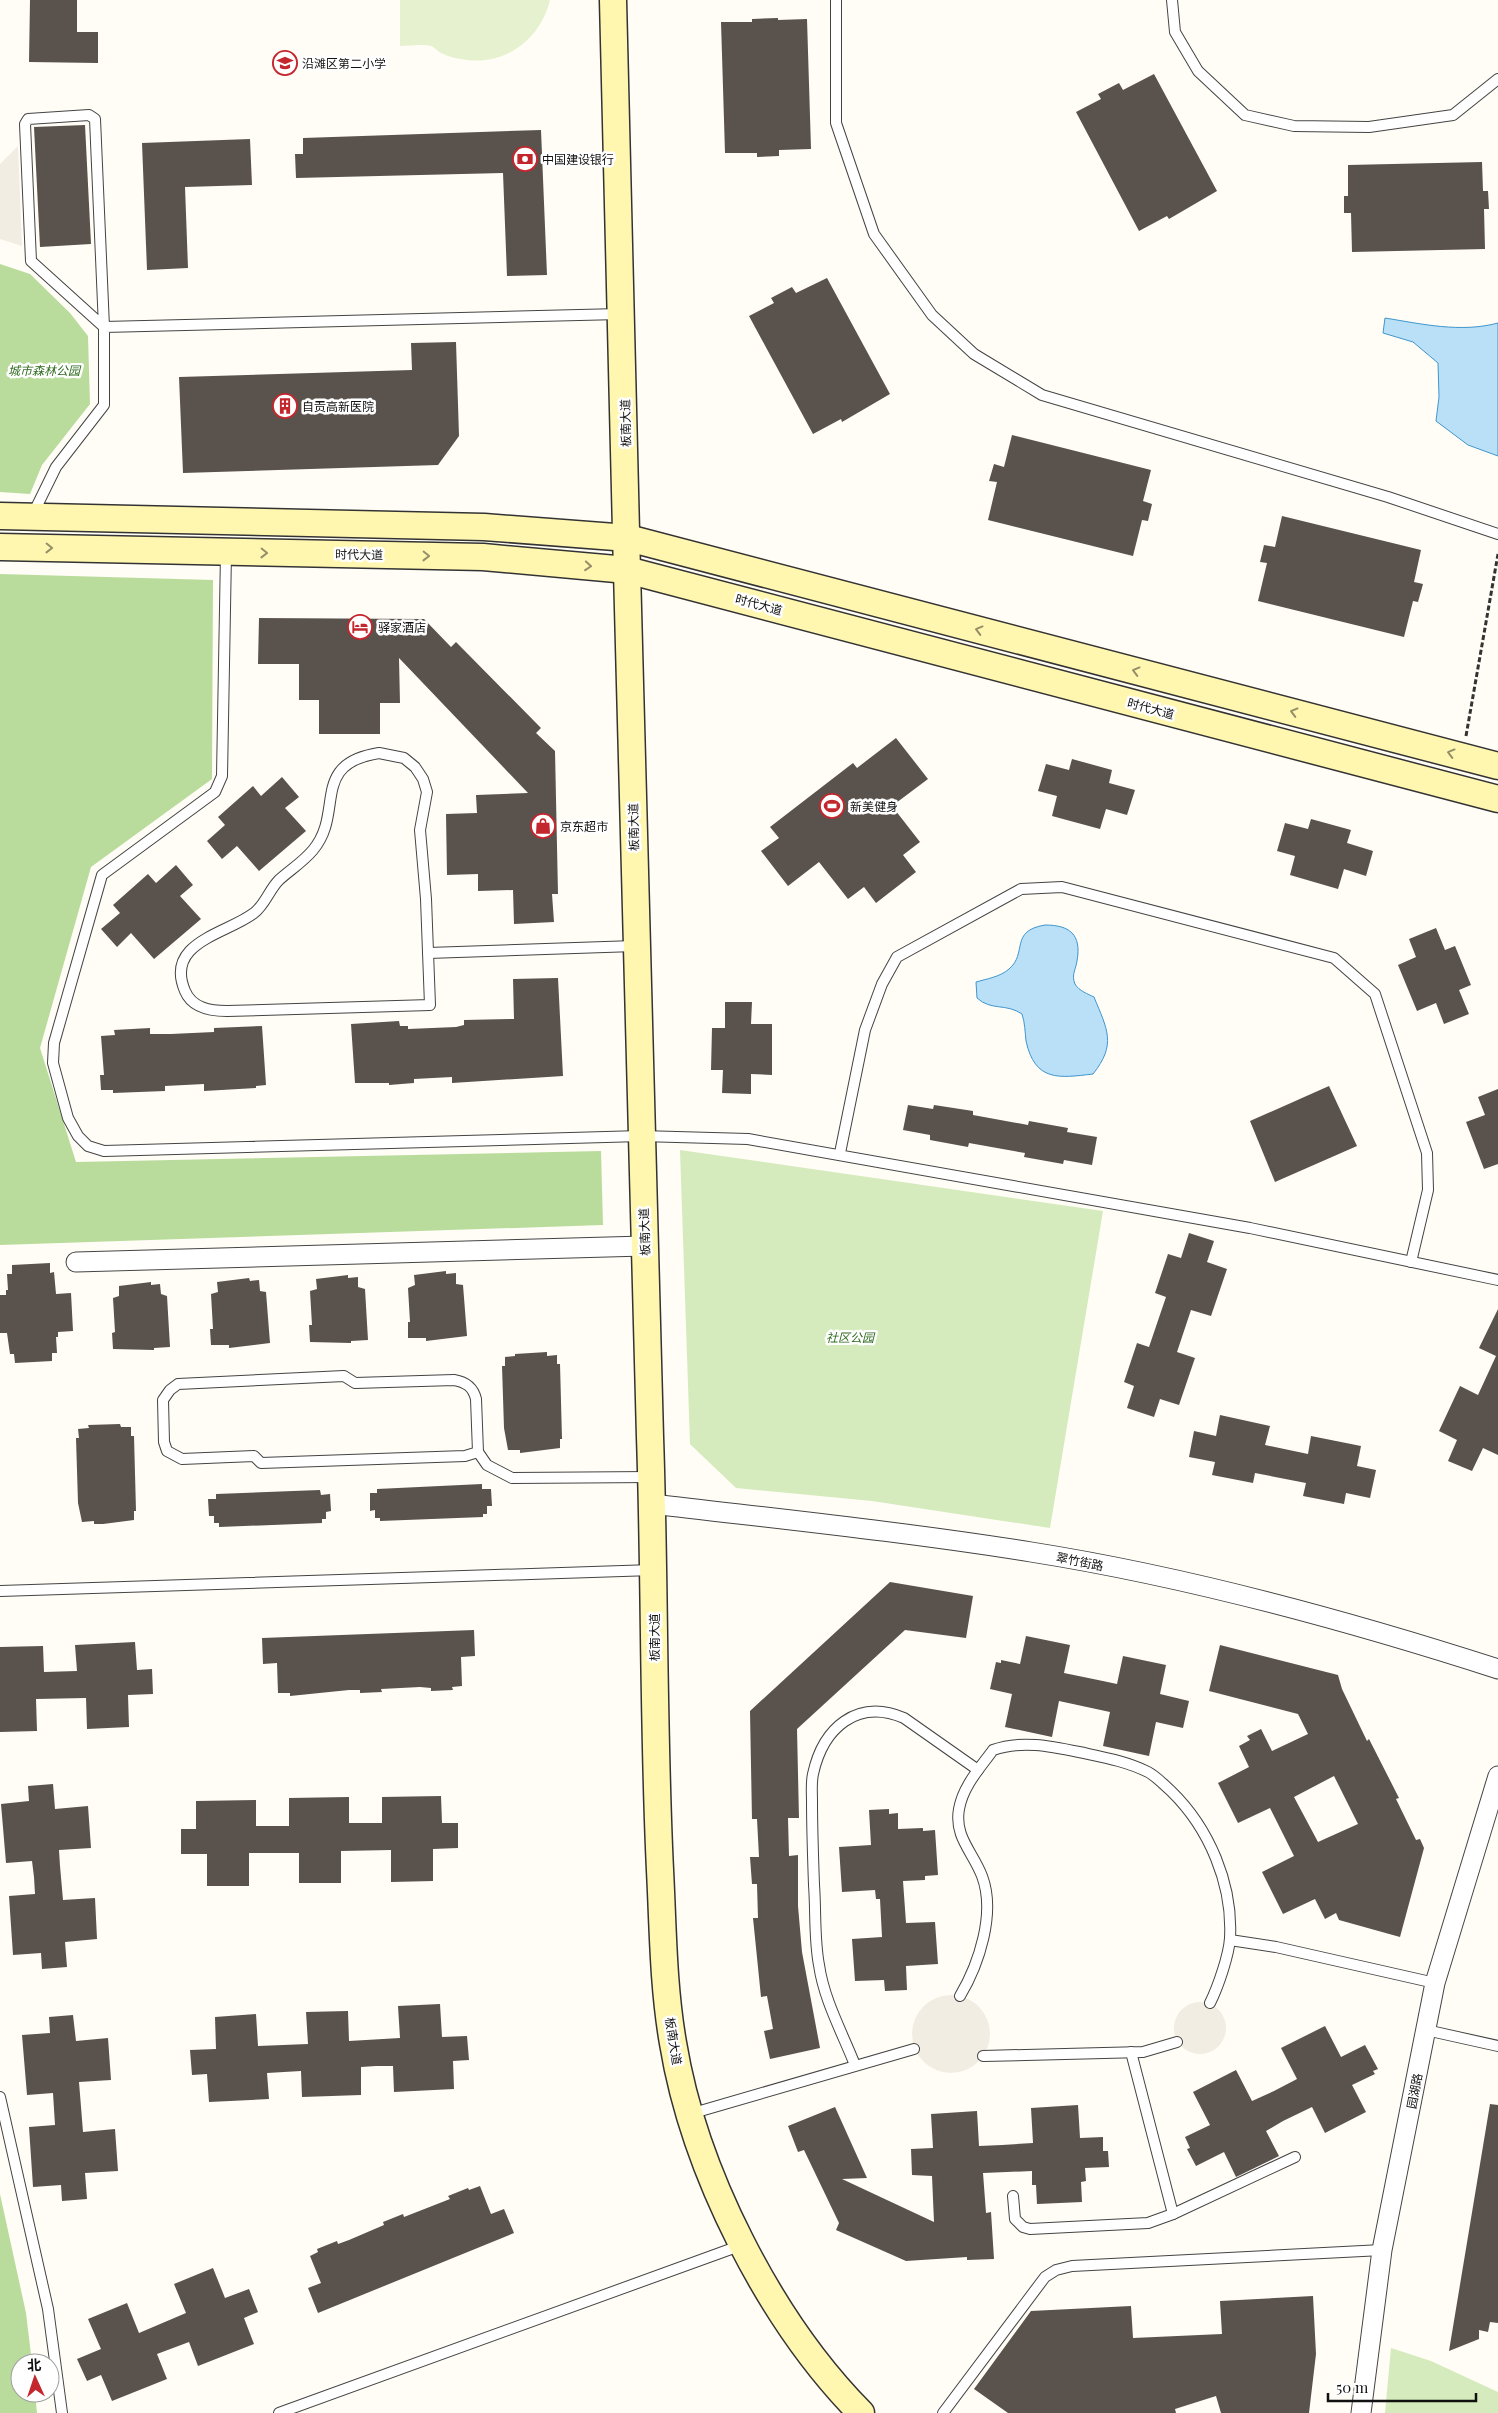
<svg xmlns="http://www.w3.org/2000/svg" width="1498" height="2413" viewBox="0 0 1498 2413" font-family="'Playfair Display','Noto Sans SC',serif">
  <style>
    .green { fill: #d5ebbd }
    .forest { fill: #b9dc9c }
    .pitch { fill: #e6f2cf }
    .plaza { fill: #f1ede2 }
    .water { fill: #b9e0f7; stroke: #3f96cf }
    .building { fill: #5a524d; fill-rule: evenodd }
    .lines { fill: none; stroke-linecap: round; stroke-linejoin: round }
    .service-casing { stroke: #444; stroke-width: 12 }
    .minor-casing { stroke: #444; stroke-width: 21 }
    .secondary-casing { stroke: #333; stroke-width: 29 }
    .path { stroke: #333; stroke-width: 3; stroke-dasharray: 5 2.5; stroke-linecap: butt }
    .service { stroke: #fff; stroke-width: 10 }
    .minor { stroke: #fff; stroke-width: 19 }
    .secondary { stroke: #fff6b0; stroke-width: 26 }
    .oneway { stroke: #948f68 }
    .labels { text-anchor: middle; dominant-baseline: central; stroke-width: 5; stroke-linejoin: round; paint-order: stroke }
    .poi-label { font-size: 12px; fill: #111; stroke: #fff; text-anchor: start }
    .park-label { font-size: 12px; font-style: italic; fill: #2f6b1f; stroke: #fff }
    .street-label { font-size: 12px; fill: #111; stroke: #fff }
  </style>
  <rect width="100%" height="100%" fill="#fffdf5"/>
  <g class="green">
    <polygon points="680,1150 1103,1211 1050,1528 872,1501 736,1488 690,1444"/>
    <polygon points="1391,2348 1431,2361 1498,2392 1498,2413 1385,2413"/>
  </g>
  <g class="forest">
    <polygon points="0,264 30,274 70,313 88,336 90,404 42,465 30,494 0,492"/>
    <polygon points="0,574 213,580 212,779 91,867 40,1048 76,1162 601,1151 603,1225 0,1245"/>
    <polygon points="0,2194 26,2313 32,2363 20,2363 20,2393 35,2393 37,2413 0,2413"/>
  </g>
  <path class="pitch" d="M 400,0 L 550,0 C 541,38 507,65 467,60 C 458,59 449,57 441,53 C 438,51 434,47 431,46 C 422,44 409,46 400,46 Z"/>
  <g class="plaza">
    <polygon points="18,146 22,246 0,239 0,164"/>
    <circle cx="951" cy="2034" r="39"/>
    <circle cx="1200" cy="2028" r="26"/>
  </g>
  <g class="water">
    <path d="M 1385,318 C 1422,324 1461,333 1498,323 L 1498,456 L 1468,445 L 1436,421 L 1439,397 L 1438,363 L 1413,342 L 1383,333 Z"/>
    <path d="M 1045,925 C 1069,925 1082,934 1077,961 C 1076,969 1071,975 1075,984 C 1079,991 1088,994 1094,997 C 1107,1029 1117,1044 1093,1074 C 1059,1078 1035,1082 1026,1041 C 1025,1032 1025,1023 1022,1014 C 1006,1003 991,1011 977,998 L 976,982 C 986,979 1000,977 1009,969 C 1028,953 1009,931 1045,925 Z"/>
  </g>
  <g class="building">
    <polygon points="30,0 77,0 77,32 98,32 98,63 29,62"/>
    <polygon points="778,18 778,20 807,19 811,149 779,150 779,156 757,157 757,153 725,153 721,22 752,22 752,19"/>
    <polygon points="1154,74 1217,191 1169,219 1167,216 1139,231 1076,112 1101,99 1098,94 1119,83 1123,90"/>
    <polygon points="85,125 91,244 40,247 34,127"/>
    <polygon points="541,130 547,275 507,276 503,173 296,178 295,154 303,154 303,138"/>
    <polygon points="250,139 252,185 185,187 188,268 147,270 142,143"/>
    <polygon points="1482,162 1483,191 1488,191 1489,209 1484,209 1485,249 1352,252 1351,213 1344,213 1344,196 1348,196 1348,165"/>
    <polygon points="827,278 890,394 842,422 841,419 813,434 749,316 774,303 771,298 792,287 796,293"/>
    <polygon points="456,342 459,436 438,465 183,473 179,377 412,370 411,343"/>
    <polygon points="1012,435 1151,470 1143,501 1152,504 1148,521 1142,520 1133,556 988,520 997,482 989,481 994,464 1004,467"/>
    <polygon points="1282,516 1421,550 1414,582 1423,584 1418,602 1413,601 1404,637 1258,601 1267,563 1260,562 1264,545 1275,547"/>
    <polygon points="259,618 424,619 451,647 456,642 541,728 536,733 555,751 558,894 552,894 554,922 514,924 513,890 478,891 478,874 447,875 446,814 477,813 476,795 528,793 399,658 400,703 380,703 380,734 319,734 319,700 299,700 299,664 258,664"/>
    <polygon points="896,738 928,779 892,806 920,842 903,855 916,872 876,903 864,887 848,899 819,862 788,886 761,851 779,838 770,827 853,763 857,768"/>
    <polygon points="1072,759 1112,770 1109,783 1135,790 1127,815 1106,809 1100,829 1052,816 1057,796 1038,791 1046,764 1069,770"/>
    <polygon points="282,777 299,797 285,808 306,831 259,871 237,846 222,859 207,841 225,825 218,817 253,786 261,796"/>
    <polygon points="1311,819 1351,830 1347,843 1373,851 1366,876 1344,869 1338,889 1290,875 1295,856 1277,851 1285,823 1308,829"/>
    <polygon points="176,865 193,885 180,896 201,919 154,959 131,933 117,947 101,929 120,913 113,905 148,874 156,883"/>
    <polygon points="1436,928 1445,950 1455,946 1471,985 1459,990 1469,1014 1444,1024 1436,1003 1417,1011 1398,965 1416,957 1409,939"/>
    <polygon points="558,978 563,1076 452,1083 452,1077 414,1079 414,1083 389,1085 389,1083 355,1083 351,1024 399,1021 400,1026 408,1026 408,1029 456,1027 464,1025 464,1020 514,1019 513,979"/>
    <polygon points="725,1002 752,1002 751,1024 772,1024 772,1075 751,1074 751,1094 722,1093 723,1070 711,1070 712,1028 725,1028"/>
    <polygon points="262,1026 266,1085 256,1086 256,1088 204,1091 204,1084 165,1086 165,1091 113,1093 113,1090 101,1090 100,1075 104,1075 101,1036 115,1035 114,1030 150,1028 150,1034 171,1034 214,1032 214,1028"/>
    <polygon points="1329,1086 1357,1146 1275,1182 1250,1121"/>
    <polygon points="1498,1089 1498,1164 1484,1169 1466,1122 1485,1115 1478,1097"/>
    <polygon points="908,1105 933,1109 934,1105 973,1111 973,1115 1028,1125 1029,1121 1068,1128 1067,1132 1097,1137 1092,1165 1064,1160 1063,1164 1024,1157 1025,1153 969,1143 968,1147 930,1140 930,1135 903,1130"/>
    <polygon points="1189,1233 1214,1241 1207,1262 1227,1269 1211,1316 1191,1310 1177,1352 1195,1358 1179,1405 1160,1399 1154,1417 1127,1408 1134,1386 1124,1382 1137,1343 1149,1347 1166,1297 1155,1293 1168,1254 1181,1258"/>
    <polygon points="50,1263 50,1273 54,1272 56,1294 71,1293 73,1331 58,1332 58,1337 56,1337 57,1353 52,1353 52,1361 15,1363 14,1354 10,1354 7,1333 0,1333 0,1295 6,1295 6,1290 8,1290 7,1274 12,1274 12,1265"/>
    <polygon points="446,1271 446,1274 456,1273 456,1284 463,1285 467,1336 426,1341 426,1338 408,1338 408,1322 410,1322 408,1288 415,1285 414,1275"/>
    <polygon points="348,1275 348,1278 358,1277 358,1287 365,1289 368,1340 351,1341 351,1343 310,1342 309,1325 312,1325 310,1291 317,1289 316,1279"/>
    <polygon points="249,1278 250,1281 259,1280 260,1291 266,1292 270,1343 229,1348 229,1345 211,1345 210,1329 213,1329 211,1294 218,1292 217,1282"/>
    <polygon points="151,1282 151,1285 160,1284 161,1294 167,1296 170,1347 154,1348 154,1350 113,1349 112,1333 115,1332 113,1298 119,1296 119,1286"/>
    <polygon points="1498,1309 1498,1455 1483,1448 1472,1471 1448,1461 1457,1440 1439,1431 1460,1386 1478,1395 1496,1356 1479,1348"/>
    <polygon points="547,1352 547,1356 557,1355 557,1364 560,1364 562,1439 560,1439 560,1448 520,1453 520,1450 508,1450 504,1428 502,1366 505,1366 505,1357 515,1356 515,1354"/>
    <polygon points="1220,1415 1270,1426 1265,1445 1308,1454 1311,1436 1361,1446 1357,1466 1376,1470 1370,1498 1346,1493 1344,1504 1303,1496 1306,1483 1255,1473 1253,1483 1212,1475 1215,1462 1189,1457 1194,1431 1216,1436"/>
    <polygon points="120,1424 121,1427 131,1427 131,1436 134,1436 136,1511 134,1511 134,1520 103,1524 94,1524 94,1521 82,1522 78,1503 76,1438 79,1438 78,1429 89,1428 88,1425"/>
    <polygon points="482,1484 482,1489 491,1489 492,1506 487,1506 487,1514 483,1514 483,1517 380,1521 380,1518 375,1518 375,1510 370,1511 370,1493 377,1493 377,1489"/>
    <polygon points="320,1490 321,1495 330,1494 331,1511 326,1512 326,1519 322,1519 322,1523 219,1527 219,1523 214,1523 214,1516 209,1516 208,1499 216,1499 216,1494"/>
    <polygon points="890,1582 973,1596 966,1638 905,1630 797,1729 799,1818 788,1818 789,1856 798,1855 798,1906 802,1952 820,2048 770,2059 764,2031 773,2029 767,1996 761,1997 753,1918 758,1918 757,1884 752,1884 750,1857 759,1857 757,1819 752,1819 750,1711"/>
    <polygon points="474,1630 475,1656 461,1657 462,1686 452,1687 453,1690 431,1691 431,1688 420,1687 381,1689 382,1692 360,1693 360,1690 349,1690 290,1696 290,1693 278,1693 277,1663 263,1664 262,1638"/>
    <polygon points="1026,1636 1070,1645 1064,1673 1098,1680 1117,1684 1123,1656 1166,1665 1160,1694 1189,1701 1183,1728 1156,1722 1149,1756 1103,1746 1110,1712 1059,1701 1052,1737 1005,1727 1012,1694 990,1689 996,1662 1001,1663 1001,1660 1020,1664"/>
    <polygon points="135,1642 137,1670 152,1669 153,1694 128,1695 129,1727 87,1729 86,1698 36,1699 37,1731 0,1732 0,1647 43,1646 44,1672 77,1671 75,1645"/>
    <path d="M 1220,1645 L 1338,1675 L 1342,1689 L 1367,1741 L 1369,1739 L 1399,1798 L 1396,1799 L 1416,1840 L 1420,1839 L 1424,1848 L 1400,1937 L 1339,1920 L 1336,1913 L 1325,1919 L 1315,1899 L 1283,1914 L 1262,1872 L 1294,1856 L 1270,1808 L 1238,1823 L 1218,1783 L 1249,1767 L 1239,1746 L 1250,1740 L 1247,1736 L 1261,1729 L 1272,1751 L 1308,1734 L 1298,1714 L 1209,1691 ZM 1334,1776 L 1358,1824 L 1318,1842 L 1294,1797 Z"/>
    <polygon points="53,1784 55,1809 88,1806 91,1848 59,1850 60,1866 63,1900 95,1898 97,1939 65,1942 67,1967 42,1969 41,1953 13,1955 9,1896 35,1894 34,1877 32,1861 6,1863 1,1804 29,1801 28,1786"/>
    <polygon points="441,1796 442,1823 458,1823 458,1848 433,1849 433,1881 391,1882 391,1850 341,1851 341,1883 299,1883 299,1853 249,1853 249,1886 207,1886 207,1854 181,1854 181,1829 196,1829 196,1801 256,1800 256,1826 289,1826 289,1798 349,1797 349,1823 382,1823 382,1797"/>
    <polygon points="889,1809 889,1814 898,1813 898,1829 923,1828 923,1831 935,1830 938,1875 925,1876 925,1880 903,1881 906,1923 935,1922 938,1964 906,1966 907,1990 885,1991 884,1980 855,1981 852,1939 882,1937 880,1899 876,1899 875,1890 842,1892 839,1847 871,1845 869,1810"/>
    <polygon points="440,2004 442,2037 467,2036 469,2060 453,2061 454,2089 394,2092 393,2066 376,2066 361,2067 361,2095 302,2097 301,2071 267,2073 269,2099 209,2102 207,2074 192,2075 190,2050 216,2049 215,2017 256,2014 258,2046 308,2044 306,2012 348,2011 349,2041 400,2038 398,2006"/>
    <polygon points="73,2015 76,2041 108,2038 111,2080 79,2082 83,2132 115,2129 118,2171 85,2173 87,2199 62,2201 61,2185 33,2187 29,2127 55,2125 53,2093 27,2095 22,2035 50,2033 49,2017"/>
    <polygon points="1325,2026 1341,2057 1365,2045 1378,2069 1373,2071 1375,2074 1352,2085 1366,2112 1325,2133 1312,2107 1283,2121 1266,2131 1279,2156 1236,2177 1224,2152 1196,2166 1187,2149 1190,2148 1185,2137 1210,2125 1193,2092 1236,2070 1252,2101 1274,2091 1297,2079 1281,2048"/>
    <polygon points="1490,2104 1498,2105 1498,2323 1490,2322 1488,2332 1479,2330 1479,2339 1449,2351"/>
    <polygon points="1078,2105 1080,2138 1103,2137 1103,2151 1108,2151 1109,2167 1085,2168 1086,2181 1081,2182 1082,2202 1037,2204 1036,2185 1032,2185 1032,2171 983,2173 986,2213 991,2212 994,2259 967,2260 967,2257 906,2261 836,2230 839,2223 804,2150 798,2152 788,2126 835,2107 867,2178 842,2179 934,2222 932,2176 912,2175 911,2149 933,2148 931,2114 977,2111 979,2146 1002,2145 1033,2143 1031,2108"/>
    <polygon points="480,2186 491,2214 504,2209 514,2233 318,2313 308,2288 321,2283 310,2256 318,2252 317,2249 337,2241 338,2244 349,2240 384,2225 383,2222 403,2214 404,2217 450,2199 448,2196 468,2188 469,2190"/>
    <polygon points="213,2268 225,2298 249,2289 258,2312 244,2318 254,2344 198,2366 189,2342 157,2354 167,2379 112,2401 101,2375 87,2381 77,2359 101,2349 88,2319 127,2303 139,2333 186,2313 174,2284"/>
    <polygon points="1313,2296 1316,2354 1309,2413 1221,2413 1216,2396 1175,2409 1176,2413 1008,2413 974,2389 1031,2311 1131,2306 1133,2338 1222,2334 1220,2301"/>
  </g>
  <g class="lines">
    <defs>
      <g id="service">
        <polyline points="836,0 836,123 874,234 932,315 974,354 1042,395 1388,497 1498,534"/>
        <polyline points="1172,0 1175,32 1198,71 1245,115 1294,126 1369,127 1453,115 1498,79"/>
        <polyline points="32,516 56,467 104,405 104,327 31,261 25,124 28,119 89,115 95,119 104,327 620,314"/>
        <polyline points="226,553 222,776 215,792 102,875 54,1043 53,1063 68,1118 78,1136 88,1146 104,1151 641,1136 748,1139 1250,1228 1498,1280"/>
        <path d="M 379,753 L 404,758 L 415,767 L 423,779 L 427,792 L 420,830 L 426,899 L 430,1005 L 227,1011 C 210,1011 192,1008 185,991 C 164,942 227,934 254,913 C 265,905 269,890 279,880 C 290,870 303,862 313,850 C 345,812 309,764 379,753 Z"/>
        <polyline points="428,953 635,946"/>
        <polyline points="840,1153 865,1030 882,984 897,957 1021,889 1062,887 1334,958 1375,994 1427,1153 1428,1190 1411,1262"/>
        <path d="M 344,1376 L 355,1383 L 454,1380 C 466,1382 473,1387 476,1399 L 478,1452 L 465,1456 L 261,1463 L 254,1456 L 182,1459 L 167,1451 L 164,1442 L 163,1400 L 170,1390 L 178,1384 Z"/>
        <polyline points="478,1452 487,1465 512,1478 651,1477"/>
        <polyline points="0,1591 653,1570"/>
        <polyline points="1230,1940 1276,1947 1435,1983"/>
        <path d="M 960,1996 C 979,1964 996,1913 982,1876 C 973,1852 954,1837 959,1809 C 963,1786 980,1768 993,1750 C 1021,1740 1050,1746 1079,1752 C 1102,1757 1126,1761 1148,1772 C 1156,1776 1164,1785 1171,1791 C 1209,1828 1233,1884 1230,1938 C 1229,1955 1218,1987 1210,2003"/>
        <polyline points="1426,2030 1498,2046"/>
        <polyline points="1131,2052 1173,2214 1295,2157"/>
        <polyline points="983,2056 1143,2052 1177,2042"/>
        <path d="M 855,2065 C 842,2032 824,2000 819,1965 C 814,1939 816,1911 814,1885 C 813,1857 812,1829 812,1801 C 812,1792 811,1783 813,1774 C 823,1728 857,1698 904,1718 L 978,1770"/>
        <polyline points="0,2097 48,2309 62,2413"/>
        <polyline points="690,2114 914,2049"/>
        <polyline points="1013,2196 1015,2219 1023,2227 1030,2229 1148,2223 1173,2214"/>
        <polyline points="279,2413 742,2245"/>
        <polyline points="943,2413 1045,2277 1056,2270 1072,2266 1382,2250"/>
      </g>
      <g id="minor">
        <polyline points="76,1262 644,1246"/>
        <path d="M 653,1504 C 779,1519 906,1532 1031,1552 C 1189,1577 1346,1620 1498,1669"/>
        <polyline points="1361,2413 1382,2250 1435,1983 1498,1776"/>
      </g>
      <g id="secondary">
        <path d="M 613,0 C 626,479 634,958 650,1437 C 655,1581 653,1726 660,1870 C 663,1928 663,1986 673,2043 C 694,2171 770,2321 861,2413"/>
        <polyline points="0,516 484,527 628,538 1498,766"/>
        <polyline points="0,547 483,557 627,570 1498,799"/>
      </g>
    </defs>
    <use href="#service" class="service-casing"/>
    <use href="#minor" class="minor-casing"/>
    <use href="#secondary" class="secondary-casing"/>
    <polyline class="path" points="1466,736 1498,554"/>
    <use href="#service" class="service"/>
    <use href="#minor" class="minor"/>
    <use href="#secondary" class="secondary"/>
  </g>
  <defs><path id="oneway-chevron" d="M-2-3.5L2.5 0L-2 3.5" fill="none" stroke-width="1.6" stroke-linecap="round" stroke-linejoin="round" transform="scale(1.25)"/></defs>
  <g class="oneway">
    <use href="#oneway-chevron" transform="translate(49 548) rotate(1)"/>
    <use href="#oneway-chevron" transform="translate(264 553) rotate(1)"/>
    <use href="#oneway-chevron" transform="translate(426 556) rotate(1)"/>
    <use href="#oneway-chevron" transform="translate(588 566) rotate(5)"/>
    <use href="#oneway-chevron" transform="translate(979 630) rotate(-165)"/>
    <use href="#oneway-chevron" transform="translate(1136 671) rotate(-165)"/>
    <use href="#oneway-chevron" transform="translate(1294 712) rotate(-165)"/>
    <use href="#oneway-chevron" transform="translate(1451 753) rotate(-165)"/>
  </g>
  <defs>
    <symbol id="school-ring" viewBox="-11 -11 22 22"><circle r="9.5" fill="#fff" stroke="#c4262e" stroke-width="1.5"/><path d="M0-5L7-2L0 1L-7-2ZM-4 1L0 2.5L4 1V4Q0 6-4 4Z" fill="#c4262e"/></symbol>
    <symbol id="bank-ring" viewBox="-11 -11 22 22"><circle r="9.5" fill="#fff" stroke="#c4262e" stroke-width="1.5"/><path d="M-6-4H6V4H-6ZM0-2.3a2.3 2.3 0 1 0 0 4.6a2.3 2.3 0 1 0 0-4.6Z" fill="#c4262e"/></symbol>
    <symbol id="building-ring" viewBox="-11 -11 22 22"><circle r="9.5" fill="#fff" stroke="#c4262e" stroke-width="1.5"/><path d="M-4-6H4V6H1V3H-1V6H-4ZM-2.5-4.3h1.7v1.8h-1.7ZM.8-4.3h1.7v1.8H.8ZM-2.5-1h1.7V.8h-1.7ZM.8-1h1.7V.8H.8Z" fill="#c4262e"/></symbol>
    <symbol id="hotel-ring" viewBox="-11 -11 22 22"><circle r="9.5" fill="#fff" stroke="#c4262e" stroke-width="1.5"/><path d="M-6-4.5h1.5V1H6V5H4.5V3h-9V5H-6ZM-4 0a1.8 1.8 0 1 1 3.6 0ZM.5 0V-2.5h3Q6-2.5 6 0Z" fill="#c4262e"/></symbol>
    <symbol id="stadium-ring" viewBox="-11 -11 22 22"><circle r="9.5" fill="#fff" stroke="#c4262e" stroke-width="1.5"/><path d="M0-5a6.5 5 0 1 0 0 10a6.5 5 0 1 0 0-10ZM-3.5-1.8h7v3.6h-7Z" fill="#c4262e"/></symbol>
    <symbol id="shop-ring" viewBox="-11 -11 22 22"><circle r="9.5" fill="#fff" stroke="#c4262e" stroke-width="1.5"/><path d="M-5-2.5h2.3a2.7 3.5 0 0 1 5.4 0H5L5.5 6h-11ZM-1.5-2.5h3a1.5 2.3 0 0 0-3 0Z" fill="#c4262e"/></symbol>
  </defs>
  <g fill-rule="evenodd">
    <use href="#school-ring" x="271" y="49" width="28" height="28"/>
    <use href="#bank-ring" x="511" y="145" width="28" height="28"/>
    <use href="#building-ring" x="271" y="392" width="28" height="28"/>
    <use href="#hotel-ring" x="346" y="613" width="28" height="28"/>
    <use href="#stadium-ring" x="818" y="792" width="28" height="28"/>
    <use href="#shop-ring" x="529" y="812" width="28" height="28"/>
  </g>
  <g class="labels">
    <g class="poi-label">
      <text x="302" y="63">沿滩区第二小学</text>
      <text x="542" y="159">中国建设银行</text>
      <text x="302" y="406">自贡高新医院</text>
      <text x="378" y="627">驿家酒店</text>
      <text x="850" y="806">新美健身</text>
      <text x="560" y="826">京东超市</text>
    </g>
    <g class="park-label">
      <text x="44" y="370">城市森林公园</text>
      <text x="850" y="1337">社区公园</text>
    </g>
    <g class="street-label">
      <text transform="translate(625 423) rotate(-91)">板南大道</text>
      <text transform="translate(359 554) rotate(1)">时代大道</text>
      <text transform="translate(759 604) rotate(15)">时代大道</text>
      <text transform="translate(1151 708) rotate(15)">时代大道</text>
      <text transform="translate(633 827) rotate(-91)">板南大道</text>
      <text transform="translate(644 1232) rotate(-92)">板南大道</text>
      <text transform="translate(1080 1561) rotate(11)">翠竹街路</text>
      <text transform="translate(654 1637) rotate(-90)">板南大道</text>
      <text transform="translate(674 2041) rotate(81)">板南大道</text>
      <text transform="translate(1414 2091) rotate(-79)">园湖路</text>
    </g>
  </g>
  <g transform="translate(35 2378) rotate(357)"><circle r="24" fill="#ffffff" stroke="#a0a0a0"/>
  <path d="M0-4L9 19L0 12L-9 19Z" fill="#c4262e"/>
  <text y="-8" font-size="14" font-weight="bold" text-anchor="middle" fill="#111111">北</text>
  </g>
  <path d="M1328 2393v8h148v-8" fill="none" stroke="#111111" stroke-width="2.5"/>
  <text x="1336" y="2393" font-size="15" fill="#111111" stroke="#ffffff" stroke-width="4" paint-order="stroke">50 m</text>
</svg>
